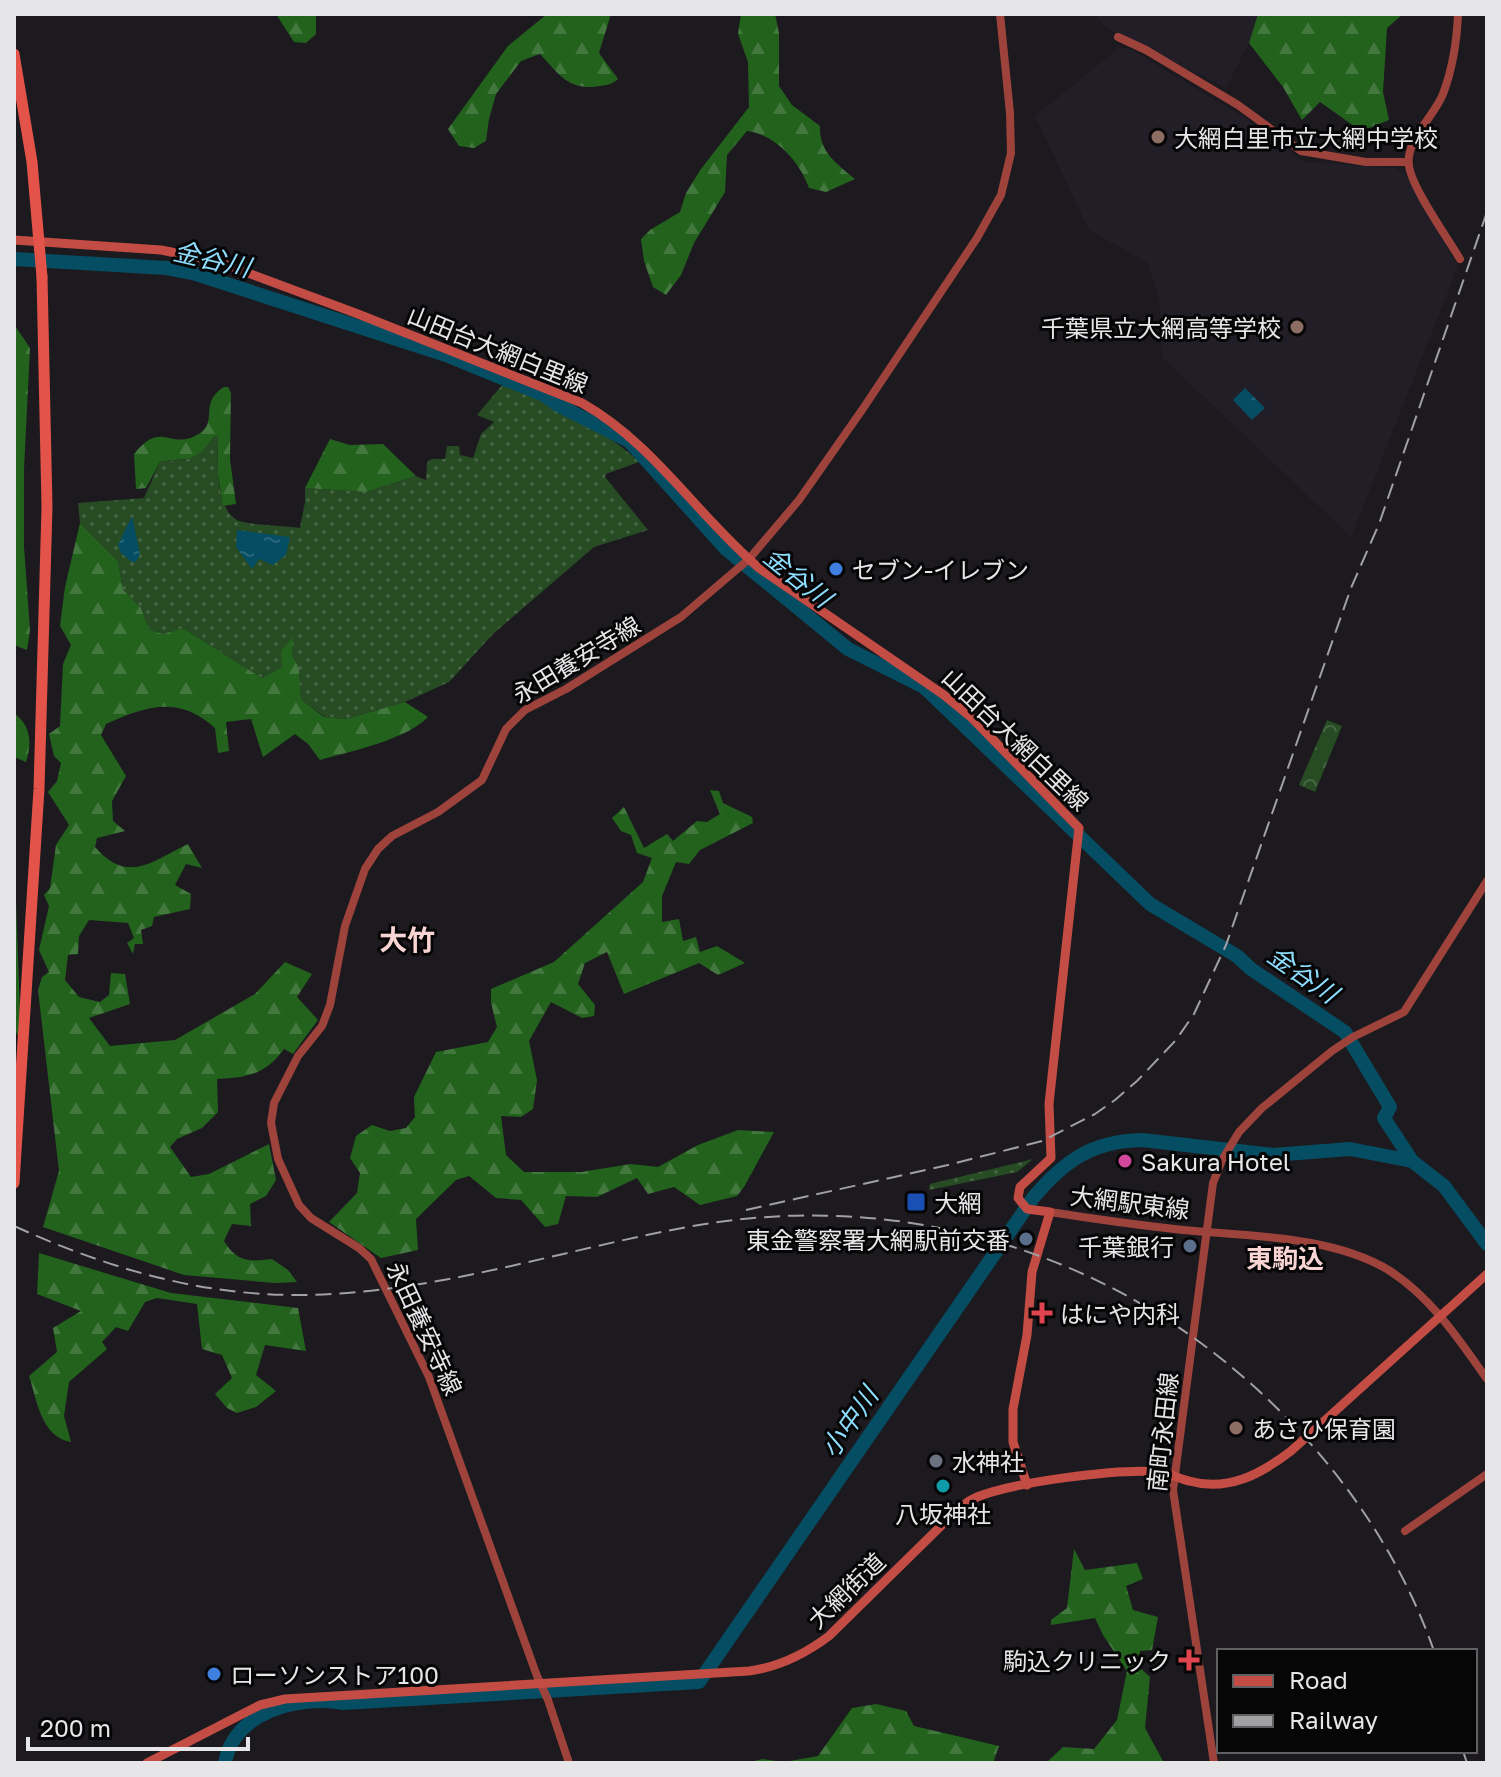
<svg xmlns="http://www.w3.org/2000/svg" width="1501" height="1777" viewBox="0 0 1501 1777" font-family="'Golos Text','Noto Sans JP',sans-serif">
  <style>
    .built { fill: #221e28 }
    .grass { fill: url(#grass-dots) }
    .forest { fill: url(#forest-firs) }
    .park { fill: url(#park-crowns) }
    .water { fill: url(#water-ripples) }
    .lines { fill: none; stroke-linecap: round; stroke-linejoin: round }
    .river { stroke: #054d63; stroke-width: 14 }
    .secondary { stroke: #9e433c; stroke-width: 8 }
    .primary { stroke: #c34c44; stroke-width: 9 }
    .highway { stroke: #e4534a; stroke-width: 11 }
    .rail { stroke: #a1a0a3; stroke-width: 2; stroke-dasharray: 16 8; stroke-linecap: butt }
    .highway-bridge { stroke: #e4534a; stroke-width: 11 }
    .education-dot { fill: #8d6e63; stroke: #060607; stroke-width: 3 }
    .shop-dot { fill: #3f7fe0; stroke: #060607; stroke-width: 3 }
    .hotel-dot { fill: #d1479c; stroke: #060607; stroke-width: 3 }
    .transit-dot { fill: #1a4fb4; stroke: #060607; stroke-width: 3 }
    .service-dot { fill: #5c6f8a; stroke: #060607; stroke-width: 3 }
    .health-dot { fill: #e0444e; stroke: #060607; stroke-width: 3 }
    .worship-dot { fill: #6b7280; stroke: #060607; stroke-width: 3 }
    .culture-dot { fill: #0f9aa8; stroke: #060607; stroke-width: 3 }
    .labels { text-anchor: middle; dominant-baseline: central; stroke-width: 6; stroke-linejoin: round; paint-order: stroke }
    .poi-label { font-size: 24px; fill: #e6e5e8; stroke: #060607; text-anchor: start }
    .street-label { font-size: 24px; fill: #e6e5e8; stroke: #060607 }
    .water-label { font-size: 26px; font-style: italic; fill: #8dddfe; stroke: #060607 }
    .neighbourhood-label { font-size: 26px; font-weight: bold; fill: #f8d4d3; stroke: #060607 }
    .quarter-label { font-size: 28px; font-weight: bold; fill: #f8d4d3; stroke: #060607 }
  </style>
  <defs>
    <pattern id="grass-dots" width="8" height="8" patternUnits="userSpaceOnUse" patternTransform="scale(2)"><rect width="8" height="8" fill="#274c24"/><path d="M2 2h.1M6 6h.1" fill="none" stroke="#466644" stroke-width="1.8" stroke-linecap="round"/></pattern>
    <pattern id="forest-firs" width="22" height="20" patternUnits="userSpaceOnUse" patternTransform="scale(2)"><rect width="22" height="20" fill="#22621d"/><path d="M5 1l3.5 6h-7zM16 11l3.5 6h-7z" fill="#42783e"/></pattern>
    <pattern id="park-crowns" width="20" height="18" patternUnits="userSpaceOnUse" patternTransform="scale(2)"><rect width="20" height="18" fill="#274c24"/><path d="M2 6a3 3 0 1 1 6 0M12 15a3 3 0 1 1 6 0" fill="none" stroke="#466644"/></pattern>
    <pattern id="water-ripples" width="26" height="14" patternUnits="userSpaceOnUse" patternTransform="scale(2)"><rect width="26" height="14" fill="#054d63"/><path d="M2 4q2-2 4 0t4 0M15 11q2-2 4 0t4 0" fill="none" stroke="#296679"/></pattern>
  </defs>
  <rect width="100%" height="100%" fill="#1c1a1e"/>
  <g class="built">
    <polygon points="1094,14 1258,14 1249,43 1226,88 1106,27"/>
    <polygon points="1119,48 1130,49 1244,117 1304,162 1395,168 1405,174 1458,266 1351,537 1162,357 1159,296 1148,263 1089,230 1035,116"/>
  </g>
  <g class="grass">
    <path d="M 503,384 C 540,399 612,434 639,462 L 606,474 L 605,477 L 648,530 L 594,547 L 493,634 L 449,682 L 405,702 L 346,719 L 325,717 L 301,699 L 299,668 L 292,655 L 282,667 L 262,678 L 183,628 L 163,634 L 149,629 L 141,608 L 123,591 L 118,561 L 80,523 L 78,503 L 144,498 L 160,462 C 191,457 194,465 213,437 L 218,436 C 218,458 214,507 237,520 C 246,525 287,526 300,528 L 305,502 L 305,488 L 366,492 L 416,476 L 426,480 L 427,462 L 432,459 L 445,459 L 447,446 L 459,446 L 460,455 L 473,458 L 481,434 L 494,422 L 477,415 Z"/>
    <polygon points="1033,1159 1017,1172 929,1190 930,1184"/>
  </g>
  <g class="forest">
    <polygon points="276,14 316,14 316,34 306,43 294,42"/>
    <path d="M 547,14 L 611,14 L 599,53 L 618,79 C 612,84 608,85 600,86 C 568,91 560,75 540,54 L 521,61 L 496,94 L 489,119 L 486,141 L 474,148 L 459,146 L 448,129 L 508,46 Z"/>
    <path d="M 741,14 L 775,14 L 779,33 L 779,86 L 792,105 L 820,126 C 819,152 836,163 855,179 L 826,192 L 809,188 C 800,162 775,134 747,131 L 727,155 L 725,192 L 694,243 L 681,275 L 666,295 L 653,287 L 644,261 L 641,239 L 650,230 L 680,212 L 686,193 L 701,169 L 749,107 L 748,62 L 738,34 Z"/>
    <polygon points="1258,14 1403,14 1387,28 1383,92 1389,120 1361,131 1320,102 1302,120 1283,87 1249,43"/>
    <polygon points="14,324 30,348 24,469 24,547 30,630 27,650 14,645"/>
    <path d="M 224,387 L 228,387 L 231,393 L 230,459 L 236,504 L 223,506 L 218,474 L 218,436 L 213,437 C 194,466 191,456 160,462 L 146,488 L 136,489 L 134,454 C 161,420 169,449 195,436 C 222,423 196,405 224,387 Z"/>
    <polygon points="330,439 350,445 383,444 416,476 366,492 305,488"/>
    <path d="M 80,523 L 118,561 L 123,590 L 141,608 L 149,629 L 163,634 L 183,628 L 262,678 L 282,667 L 281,651 L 293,637 L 292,655 L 299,668 L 301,699 L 324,717 L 346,719 L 405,702 L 428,717 C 406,740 351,751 320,760 L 308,744 L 295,734 L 263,757 L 251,719 L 226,722 L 229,751 L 218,753 L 215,728 C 179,695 146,706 106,724 L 101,735 L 126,776 L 112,801 L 113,821 L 125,831 L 97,838 L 95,847 C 128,885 152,861 188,844 L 202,868 L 186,864 L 175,885 L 191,894 L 190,909 L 154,917 L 152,926 L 141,930 L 143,944 L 135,944 L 133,954 L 127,943 L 134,938 L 128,923 L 89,920 L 79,936 L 78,954 L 68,955 L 65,980 L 79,997 L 100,1002 L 109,995 L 111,973 L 125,974 L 130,1004 L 89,1018 L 110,1046 L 175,1040 L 255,994 L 285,962 L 312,974 L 297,997 L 318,1020 L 293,1054 L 284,1049 C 266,1074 247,1078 217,1079 L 218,1112 L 202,1128 L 177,1139 L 170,1147 L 191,1177 L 209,1174 L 269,1144 L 276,1180 L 266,1196 L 250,1204 L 251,1226 L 232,1224 L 224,1241 C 237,1262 249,1262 272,1259 L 288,1270 L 297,1282 L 275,1283 L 184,1275 L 43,1227 L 59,1171 L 38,990 L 42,977 L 49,972 L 39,950 L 49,906 L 44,895 L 50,888 L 56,845 L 69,825 L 48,792 L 57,781 L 61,763 L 54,756 L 49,734 L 60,726 L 63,664 L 71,645 L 60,626 L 65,587 Z"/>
    <path d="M 14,713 C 31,726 32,743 26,762 L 14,757 Z"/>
    <polygon points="710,790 719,791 723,803 752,817 753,823 700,850 689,864 676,862 662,896 662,922 679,919 683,941 696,937 700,952 717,946 745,963 718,975 699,963 624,994 607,952 585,963 578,984 595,1005 594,1016 582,1018 551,1002 529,1041 537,1080 533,1109 521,1117 501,1116 506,1155 524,1172 581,1172 631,1164 658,1167 698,1145 738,1130 774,1132 744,1187 737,1196 700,1205 674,1187 648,1194 637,1178 597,1197 566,1196 558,1224 545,1227 521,1200 496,1198 469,1176 456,1180 416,1219 418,1250 381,1258 329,1222 357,1193 360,1173 350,1158 356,1136 372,1125 390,1131 406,1128 415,1117 414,1097 436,1052 488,1042 497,1027 491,1003 491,989 554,962 643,882 652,858 637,853 631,835 621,831 612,818 624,807 644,848 667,834 673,841 697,821 707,822 720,814"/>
    <polygon points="14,846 20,1013 19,1038 14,1028"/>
    <path d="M 39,1253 L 171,1293 L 298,1308 L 306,1351 L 265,1345 L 256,1375 L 276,1391 L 256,1407 L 237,1413 L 227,1408 L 215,1394 L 232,1378 L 222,1355 L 202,1349 L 197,1304 L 157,1298 L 145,1302 L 128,1331 L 116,1327 L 102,1342 L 107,1349 L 69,1382 L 64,1416 L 71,1442 C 41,1437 37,1400 29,1376 L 57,1352 L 53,1328 L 81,1311 L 37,1294 Z"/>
    <polygon points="1074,1549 1085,1570 1137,1563 1143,1579 1126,1586 1133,1610 1158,1617 1152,1650 1140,1651 1139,1667 1150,1677 1145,1728 1164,1763 1046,1763 1063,1747 1094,1749 1117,1720 1127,1671 1103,1635 1095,1618 1051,1625 1051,1620 1067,1608"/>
    <polygon points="876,1704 906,1711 914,1726 999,1746 993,1763 747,1763 762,1759 784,1762 818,1756 852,1708"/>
  </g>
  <polygon class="park" points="1327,720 1342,726 1315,792 1299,785"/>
  <g class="water">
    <polygon points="1245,388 1265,408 1252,420 1233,400"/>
    <polygon points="132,516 140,554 136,562 132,562 121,553 118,545"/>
    <polygon points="237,530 290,537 286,555 273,565 259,559 252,569 236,547"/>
  </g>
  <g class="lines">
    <g class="river">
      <polyline points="14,259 166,268 193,273 446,355 544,395 558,405 629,441 726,549 848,649 924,687 1150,904 1237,956 1251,969 1345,1032 1390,1107 1384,1118 1412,1161"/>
      <path d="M 225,1763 C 233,1712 299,1695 343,1703 L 699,1682 L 1033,1198 C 1064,1161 1092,1141 1142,1140 L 1273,1155 L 1350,1149 L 1412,1161 L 1444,1186 L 1487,1244"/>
    </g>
    <g class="secondary">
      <path d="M 1458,14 C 1457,39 1452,70 1443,94 C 1434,117 1405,140 1409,166 C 1412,188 1447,237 1460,259"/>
      <polyline points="1118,37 1146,50 1238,105 1301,151 1366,162 1408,162"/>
      <path d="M 1050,1212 C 1094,1219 1138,1225 1183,1230 C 1248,1236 1334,1236 1390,1271 C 1432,1298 1459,1340 1487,1379"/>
      <polyline points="1405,1531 1487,1474"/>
      <polyline points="569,1763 548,1700 537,1676 429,1377 371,1259 359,1248 311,1218 299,1205 278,1159 271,1123 274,1103 298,1056 322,1026 330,1005 345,926 365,869 378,849 392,836 438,812 482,780 506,729 525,710 566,689 681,617 749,559 799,500 862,410 977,238 1001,195 1011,153 1010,113 1000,14"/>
      <polyline points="1214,1763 1173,1490 1213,1183 1222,1160 1239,1132 1262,1108 1332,1051 1353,1037 1404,1012 1487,881"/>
    </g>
    <g class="primary">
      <path d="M 14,240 L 161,250 L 216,261 L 358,314 L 582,403 C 653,443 697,515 759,568 L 944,695 L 972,718 L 1079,828 L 1049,1104 L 1051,1158 L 1020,1187 L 1018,1198 L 1027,1209 L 1050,1212 L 1032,1272 L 1027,1335 L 1013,1409 L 1013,1442 L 1027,1485"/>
      <path d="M 147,1763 L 260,1705 L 285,1699 L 749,1671 C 780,1667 805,1654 829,1636 L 948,1519 C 957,1510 965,1502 977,1497 C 1015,1482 1119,1468 1160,1472 C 1171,1473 1179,1479 1189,1481 C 1228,1492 1261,1474 1291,1451 L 1487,1274"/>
    </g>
    <polyline class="highway" points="14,1183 39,789 47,507 42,277"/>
    <g class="rail">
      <polyline points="746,1210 948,1165 1042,1141 1095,1114 1115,1100 1137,1081 1176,1040 1194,1014 1226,945 1351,588 1379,524 1487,212"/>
      <path d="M 14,1226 C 105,1267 196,1295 297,1295 C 434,1295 565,1248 699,1225 C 881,1194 1067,1239 1214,1353 C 1312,1429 1393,1534 1434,1651"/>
      <polyline points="1463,1751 1467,1763"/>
    </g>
    <polyline class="highway-bridge" points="14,54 32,162 42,277"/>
  </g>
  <g class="education-dot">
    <circle cx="1158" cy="137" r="8"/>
    <circle cx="1297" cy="327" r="8"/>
    <circle cx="1236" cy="1428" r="8"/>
  </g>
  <g class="shop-dot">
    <circle cx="836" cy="569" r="8"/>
    <circle cx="214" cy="1674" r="8"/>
  </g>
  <circle class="hotel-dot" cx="1125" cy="1161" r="8"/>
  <rect class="transit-dot" x="906" y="1192" width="20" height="20" rx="4"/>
  <g class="service-dot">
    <circle cx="1026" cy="1239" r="8"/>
    <circle cx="1190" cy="1246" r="8"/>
  </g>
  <g class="health-dot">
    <path d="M1038 1301h8v8h8v8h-8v8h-8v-8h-8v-8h8z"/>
    <path d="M1185 1648h8v8h8v8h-8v8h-8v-8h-8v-8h8z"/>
  </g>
  <circle class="worship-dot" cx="936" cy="1461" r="8"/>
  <circle class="culture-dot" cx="943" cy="1486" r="8"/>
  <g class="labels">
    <g class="poi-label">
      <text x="1174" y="137">大網白里市立大網中学校</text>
      <text x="1281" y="327" text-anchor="end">千葉県立大網高等学校</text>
      <text x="852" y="569">セブン-イレブン</text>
      <text x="1141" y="1161">Sakura Hotel</text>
      <text x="934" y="1202">大網</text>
      <text x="1010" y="1239" text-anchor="end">東金警察署大網駅前交番</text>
      <text x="1174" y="1246" text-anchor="end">千葉銀行</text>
      <text x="1060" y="1313">はにや内科</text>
      <text x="1252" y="1428">あさひ保育園</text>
      <text x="952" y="1461">水神社</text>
      <text x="943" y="1513" text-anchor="middle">八坂神社</text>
      <text x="1171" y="1660" text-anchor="end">駒込クリニック</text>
      <text x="230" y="1674">ローソンストア100</text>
    </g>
    <g class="street-label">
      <text transform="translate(498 349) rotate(22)">山田台大網白里線</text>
      <text transform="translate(576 659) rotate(-31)">永田養安寺線</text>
      <text transform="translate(1016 739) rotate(44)">山田台大網白里線</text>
      <text transform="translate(1130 1202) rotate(7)">大網駅東線</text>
      <text transform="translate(425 1328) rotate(65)">永田養安寺線</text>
      <text transform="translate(1162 1432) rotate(-84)">南町永田線</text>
      <text transform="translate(846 1590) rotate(-44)">大網街道</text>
    </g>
    <g class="water-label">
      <text transform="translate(212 259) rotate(13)">金谷川</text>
      <text transform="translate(798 577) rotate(39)">金谷川</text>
      <text transform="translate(1303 974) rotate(35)">金谷川</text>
      <text transform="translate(849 1422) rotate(-55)">小中川</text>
    </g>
    <g class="neighbourhood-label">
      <text x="1285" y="1258">東駒込</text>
    </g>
    <g class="quarter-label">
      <text x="407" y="939">大竹</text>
    </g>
  </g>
  <rect width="1501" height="1777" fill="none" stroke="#e6e5e8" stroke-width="32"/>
  <rect x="1217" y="1649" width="260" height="104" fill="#060607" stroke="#605f61" stroke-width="2"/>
  <rect x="1233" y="1675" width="40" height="12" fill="#c34c44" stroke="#605f61" stroke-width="2"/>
  <text x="1289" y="1689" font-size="24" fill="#e6e5e8">Road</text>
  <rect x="1233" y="1715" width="40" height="12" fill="#a1a0a3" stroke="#605f61" stroke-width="2"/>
  <text x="1289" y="1729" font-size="24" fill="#e6e5e8">Railway</text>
  <path d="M28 1737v12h220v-12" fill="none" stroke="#e6e5e8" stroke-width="4"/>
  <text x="40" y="1737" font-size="24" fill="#e6e5e8" stroke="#060607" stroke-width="6" paint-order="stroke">200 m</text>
</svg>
